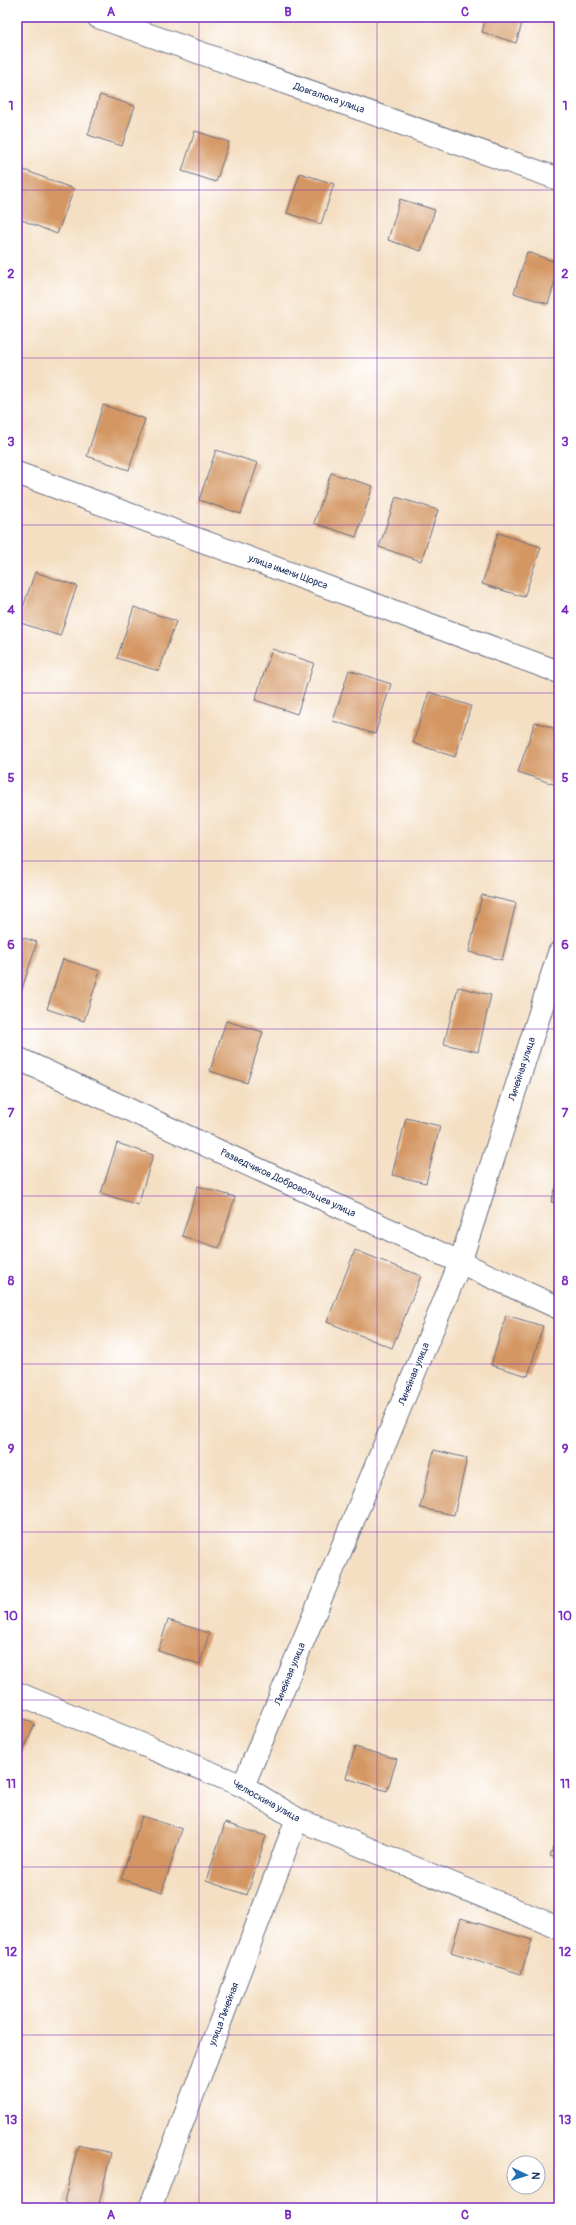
<svg xmlns="http://www.w3.org/2000/svg" width="576" height="2225" viewBox="0 0 576 2225" font-family="Pangolin,sans-serif">
  <style>
    .building { fill: #d49763 }
    .lines { fill: none; stroke-linecap: round; stroke-linejoin: round }
    .minor-casing { stroke: #676d81; stroke-width: 24 }
    .minor { stroke: #fff; stroke-width: 22 }
    .grid { fill: none; stroke: #7b2cbf; stroke-width: 1; stroke-opacity: 0.55 }
    .labels { text-anchor: middle; dominant-baseline: central; stroke-width: 3; stroke-linejoin: round; paint-order: stroke }
    .street-label { font-size: 10px; fill: #1b2f5e; stroke: #fff }
    .neatline { fill: none; stroke: #7b2cbf; stroke-width: 1.5 }
    .grid-label { font-size: 13px; text-anchor: middle; font-weight: bold; fill: #7b2cbf }
  </style>
  <rect width="100%" height="100%" fill="#fff"/>
  <filter id="ink" filterUnits="userSpaceOnUse"><feTurbulence type="fractalNoise" baseFrequency=".025" numOctaves="2"/><feDisplacementMap in="SourceGraphic" scale="8" xChannelSelector="R" yChannelSelector="G"/><feConvolveMatrix kernelMatrix="1 2 1 2 8 2 1 2 1" color-interpolation-filters="sRGB"/></filter>
  <filter id="wash" filterUnits="userSpaceOnUse"><feTurbulence type="fractalNoise" baseFrequency=".012" numOctaves="4" result="noise"/><feDisplacementMap in="SourceGraphic" scale="16" xChannelSelector="R" yChannelSelector="G"/><feGaussianBlur stdDeviation="0.9" result="paint"/><feColorMatrix in="noise" values="0 0 0 0 0 0 0 0 0 0 0 0 0 0 0 0 0 1.4 0 .05"/><feComposite in="paint" operator="in"/></filter>
  <g filter="url(#wash)">
    <rect width="100%" height="100%" fill="#f4dfc3"/>
    <g id="blocks">
      <g class="building">
        <polygon points="486,17 524,17 516,43 482,32"/>
        <polygon points="100,95 135,106 122,146 88,135"/>
        <polygon points="195,131 229,142 216,182 182,171"/>
        <polygon points="24,170 74,189 57,234 17,218 17,188"/>
        <polygon points="300,173 334,184 321,224 287,213"/>
        <polygon points="400,199 435,210 421,251 388,240"/>
        <polygon points="527,252 559,263 559,269 548,304 514,293"/>
        <polygon points="103,405 145,419 129,470 87,456"/>
        <polygon points="216,450 258,463 241,514 199,500"/>
        <polygon points="331,473 373,486 356,537 314,523"/>
        <polygon points="396,497 438,510 421,561 379,547"/>
        <polygon points="498,533 541,547 524,597 482,584"/>
        <polygon points="35,572 77,586 60,636 18,622"/>
        <polygon points="134,607 176,621 159,671 117,658"/>
        <polygon points="272,649 314,663 297,714 255,700"/>
        <polygon points="349,670 391,684 375,734 333,721"/>
        <polygon points="429,692 471,706 455,757 413,743"/>
        <polygon points="535,722 559,730 559,786 518,772"/>
        <polygon points="482,895 516,903 502,960 469,952"/>
        <polygon points="17,936 37,942 21,992 17,991"/>
        <polygon points="63,959 100,971 84,1021 47,1009"/>
        <polygon points="458,987 491,995 478,1052 444,1044"/>
        <polygon points="226,1021 263,1032 247,1083 210,1071"/>
        <polygon points="406,1118 440,1126 426,1183 392,1175"/>
        <polygon points="117,1143 153,1155 138,1205 101,1193"/>
        <polygon points="559,1178 559,1204 551,1202"/>
        <polygon points="198,1186 235,1197 219,1248 182,1236"/>
        <polygon points="355,1250 421,1276 392,1348 327,1322"/>
        <polygon points="506,1315 543,1326 528,1376 491,1365"/>
        <polygon points="434,1450 467,1458 454,1515 420,1508"/>
        <polygon points="168,1620 209,1633 200,1664 158,1651"/>
        <polygon points="17,1716 35,1724 17,1765"/>
        <polygon points="355,1747 397,1759 387,1791 346,1778"/>
        <polygon points="142,1816 182,1829 162,1892 121,1879"/>
        <polygon points="225,1823 266,1836 247,1895 206,1881"/>
        <polygon points="559,1830 559,1859 550,1856"/>
        <polygon points="461,1918 532,1940 521,1974 451,1952"/>
        <polygon points="78,2145 111,2153 98,2208 64,2202"/>
      </g>
    </g>
  </g>
  <g filter="url(#ink)">
    <use href="#blocks" fill-opacity="0" stroke="#676d81" stroke-width="1"/>
    <g class="lines">
      <defs>
        <g id="minor">
          <polyline points="98,17 559,179"/>
          <polyline points="17,473 559,672"/>
          <polyline points="17,1058 559,1308"/>
          <polyline points="17,1693 243,1786 297,1819 559,1928"/>
          <polyline points="243,1786 460,1263 559,953"/>
          <polyline points="150,2208 297,1819"/>
        </g>
      </defs>
      <use href="#minor" class="minor-casing"/>
      <use href="#minor" class="minor"/>
    </g>
  </g>
  <path class="grid" d="M 199,17 L 199,2208M 377,17 L 377,2208M 17,190 L 559,190M 17,358 L 559,358M 17,525 L 559,525M 17,693 L 559,693M 17,861 L 559,861M 17,1029 L 559,1029M 17,1196 L 559,1196M 17,1364 L 559,1364M 17,1532 L 559,1532M 17,1700 L 559,1700M 17,1867 L 559,1867M 17,2035 L 559,2035"/>
  <g class="labels">
    <g class="street-label">
      <text transform="translate(329 98) rotate(19)">Довгалюка улица</text>
      <text transform="translate(288 572) rotate(20)">улица имени Щорса</text>
      <text transform="translate(522 1069) rotate(-72)">Линейная улица</text>
      <text transform="translate(288 1183) rotate(25)">Разведчиков Добровольцев улица</text>
      <text transform="translate(414 1374) rotate(-68)">Линейная улица</text>
      <text transform="translate(290 1674) rotate(-68)">Линейная улица</text>
      <text transform="translate(266 1801) rotate(29)">Челюскина улица</text>
      <text transform="translate(224 2014) rotate(-69)">улица Линейная</text>
    </g>
  </g>
  <rect width="576" height="2225" fill="none" stroke="#fff" stroke-width="44"/>
  <g transform="translate(526 2175) rotate(94)"><circle r="19" fill="#ffffff" stroke="#a4acbf"/>
  <path d="M0-3L7 15L0 10L-7 15Z" fill="#1f6fb2"/>
  <text y="-6" font-size="11" font-weight="bold" text-anchor="middle" fill="#1b2f5e">N</text>
  </g>
  <rect x="22" y="22" width="532" height="2181" class="neatline"/>
  <g class="grid-label">
    <text x="111" y="16">A</text>
    <text x="288" y="16">B</text>
    <text x="465" y="16">C</text>
    <text x="11" y="110">1</text>
    <text x="565" y="110">1</text>
    <text x="11" y="278">2</text>
    <text x="565" y="278">2</text>
    <text x="11" y="446">3</text>
    <text x="565" y="446">3</text>
    <text x="11" y="614">4</text>
    <text x="565" y="614">4</text>
    <text x="11" y="782">5</text>
    <text x="565" y="782">5</text>
    <text x="11" y="949">6</text>
    <text x="565" y="949">6</text>
    <text x="11" y="1117">7</text>
    <text x="565" y="1117">7</text>
    <text x="11" y="1285">8</text>
    <text x="565" y="1285">8</text>
    <text x="11" y="1453">9</text>
    <text x="565" y="1453">9</text>
    <text x="11" y="1620">10</text>
    <text x="565" y="1620">10</text>
    <text x="11" y="1788">11</text>
    <text x="565" y="1788">11</text>
    <text x="11" y="1956">12</text>
    <text x="565" y="1956">12</text>
    <text x="11" y="2124">13</text>
    <text x="565" y="2124">13</text>
    <text x="111" y="2219">A</text>
    <text x="288" y="2219">B</text>
    <text x="465" y="2219">C</text>
  </g>
</svg>
